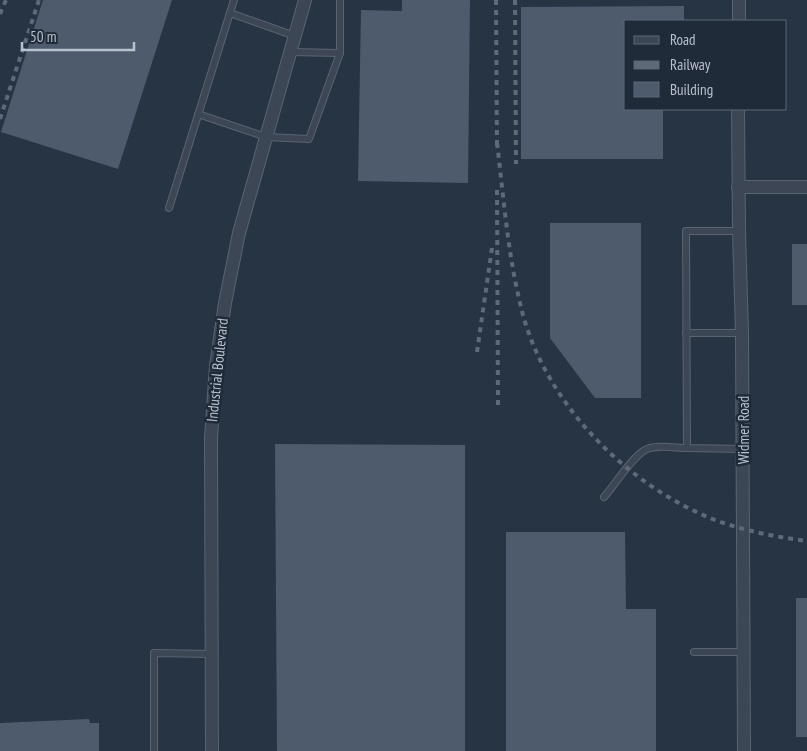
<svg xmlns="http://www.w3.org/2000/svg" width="807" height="751" viewBox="0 0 807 751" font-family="'PT Sans Narrow',sans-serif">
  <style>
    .building { fill: #4e5b6d }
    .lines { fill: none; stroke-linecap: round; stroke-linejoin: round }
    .service-casing { stroke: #5a6471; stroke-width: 8 }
    .minor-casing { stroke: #5a6471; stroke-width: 14 }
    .service { stroke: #3c4654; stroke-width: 6 }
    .minor { stroke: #3c4654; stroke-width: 12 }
    .rail { stroke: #5e6a7a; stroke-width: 4; stroke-dasharray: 5 5; stroke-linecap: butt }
    .labels { text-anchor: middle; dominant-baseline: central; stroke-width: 5; stroke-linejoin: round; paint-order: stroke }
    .street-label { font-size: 15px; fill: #b9c1cd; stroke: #202b39 }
  </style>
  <rect width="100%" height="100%" fill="#273444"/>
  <g class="building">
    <polygon points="43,0 172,0 118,169 1,132"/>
    <polygon points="402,0 470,0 468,183 358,181 361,10 402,11"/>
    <polygon points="684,6 684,21 626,21 626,109 663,109 663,159 521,159 521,7"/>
    <polygon points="550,223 641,223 641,398 595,398 550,338"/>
    <rect x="792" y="244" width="15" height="61"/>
    <polygon points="275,444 465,445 465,751 277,751"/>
    <polygon points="506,532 625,532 626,609 656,609 656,751 506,751"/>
    <rect x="796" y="598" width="11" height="139"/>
    <polygon points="89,719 90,723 99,723 99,751 0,751 0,723"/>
  </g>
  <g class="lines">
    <defs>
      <g id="service">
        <polyline points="230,13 295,36"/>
        <polyline points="290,52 340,53"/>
        <polyline points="198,114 266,137 309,139 340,53 340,0"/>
        <polyline points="169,208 234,0"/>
        <polyline points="739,231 686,231 687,448 743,449"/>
        <polyline points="686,333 742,333"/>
        <path d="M 604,497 C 614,486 632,457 645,450 C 656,444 675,448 687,448"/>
        <polyline points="694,652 744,652"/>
        <polyline points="154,751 154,653 211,654"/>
      </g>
      <g id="minor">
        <polyline points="739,21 739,0"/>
        <polyline points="738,109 739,231 742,333 744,751"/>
        <polyline points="738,187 807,187"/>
        <polyline points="212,751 211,438 216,366 225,303 239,233 305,0"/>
      </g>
    </defs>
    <use href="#service" class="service-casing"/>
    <use href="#minor" class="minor-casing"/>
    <use href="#service" class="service"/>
    <use href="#minor" class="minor"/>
    <g class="rail">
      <polyline points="496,0 497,150"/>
      <polyline points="515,0 516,164"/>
      <polyline points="0,14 6,0"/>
      <polyline points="0,119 39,0"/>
      <path d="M 497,143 C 504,200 508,259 523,315 C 548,406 628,486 715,520 C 745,531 776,537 807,541"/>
      <polyline points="497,190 498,405"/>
      <polyline points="477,352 492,248"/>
    </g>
  </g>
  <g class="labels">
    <g class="street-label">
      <text transform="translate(217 370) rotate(-84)">Industrial Boulevard</text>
      <text transform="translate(743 430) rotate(-90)">Widmer Road</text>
    </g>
  </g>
  <rect x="624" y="20" width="162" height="90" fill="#202b39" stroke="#5d6774"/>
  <rect x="634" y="36" width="25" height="8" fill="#3c4654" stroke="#5d6774"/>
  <text x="670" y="45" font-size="15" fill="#b9c1cd">Road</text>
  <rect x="634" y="61" width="25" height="8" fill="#5e6a7a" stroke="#5d6774"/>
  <text x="670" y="70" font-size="15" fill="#b9c1cd">Railway</text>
  <rect x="634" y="82" width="25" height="15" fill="#4e5b6d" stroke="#5d6774"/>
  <text x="670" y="95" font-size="15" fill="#b9c1cd">Building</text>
  <path d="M22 42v8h112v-8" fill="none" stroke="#b9c1cd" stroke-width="2.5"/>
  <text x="30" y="42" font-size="15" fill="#b9c1cd" stroke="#202b39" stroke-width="4" paint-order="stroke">50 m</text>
</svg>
